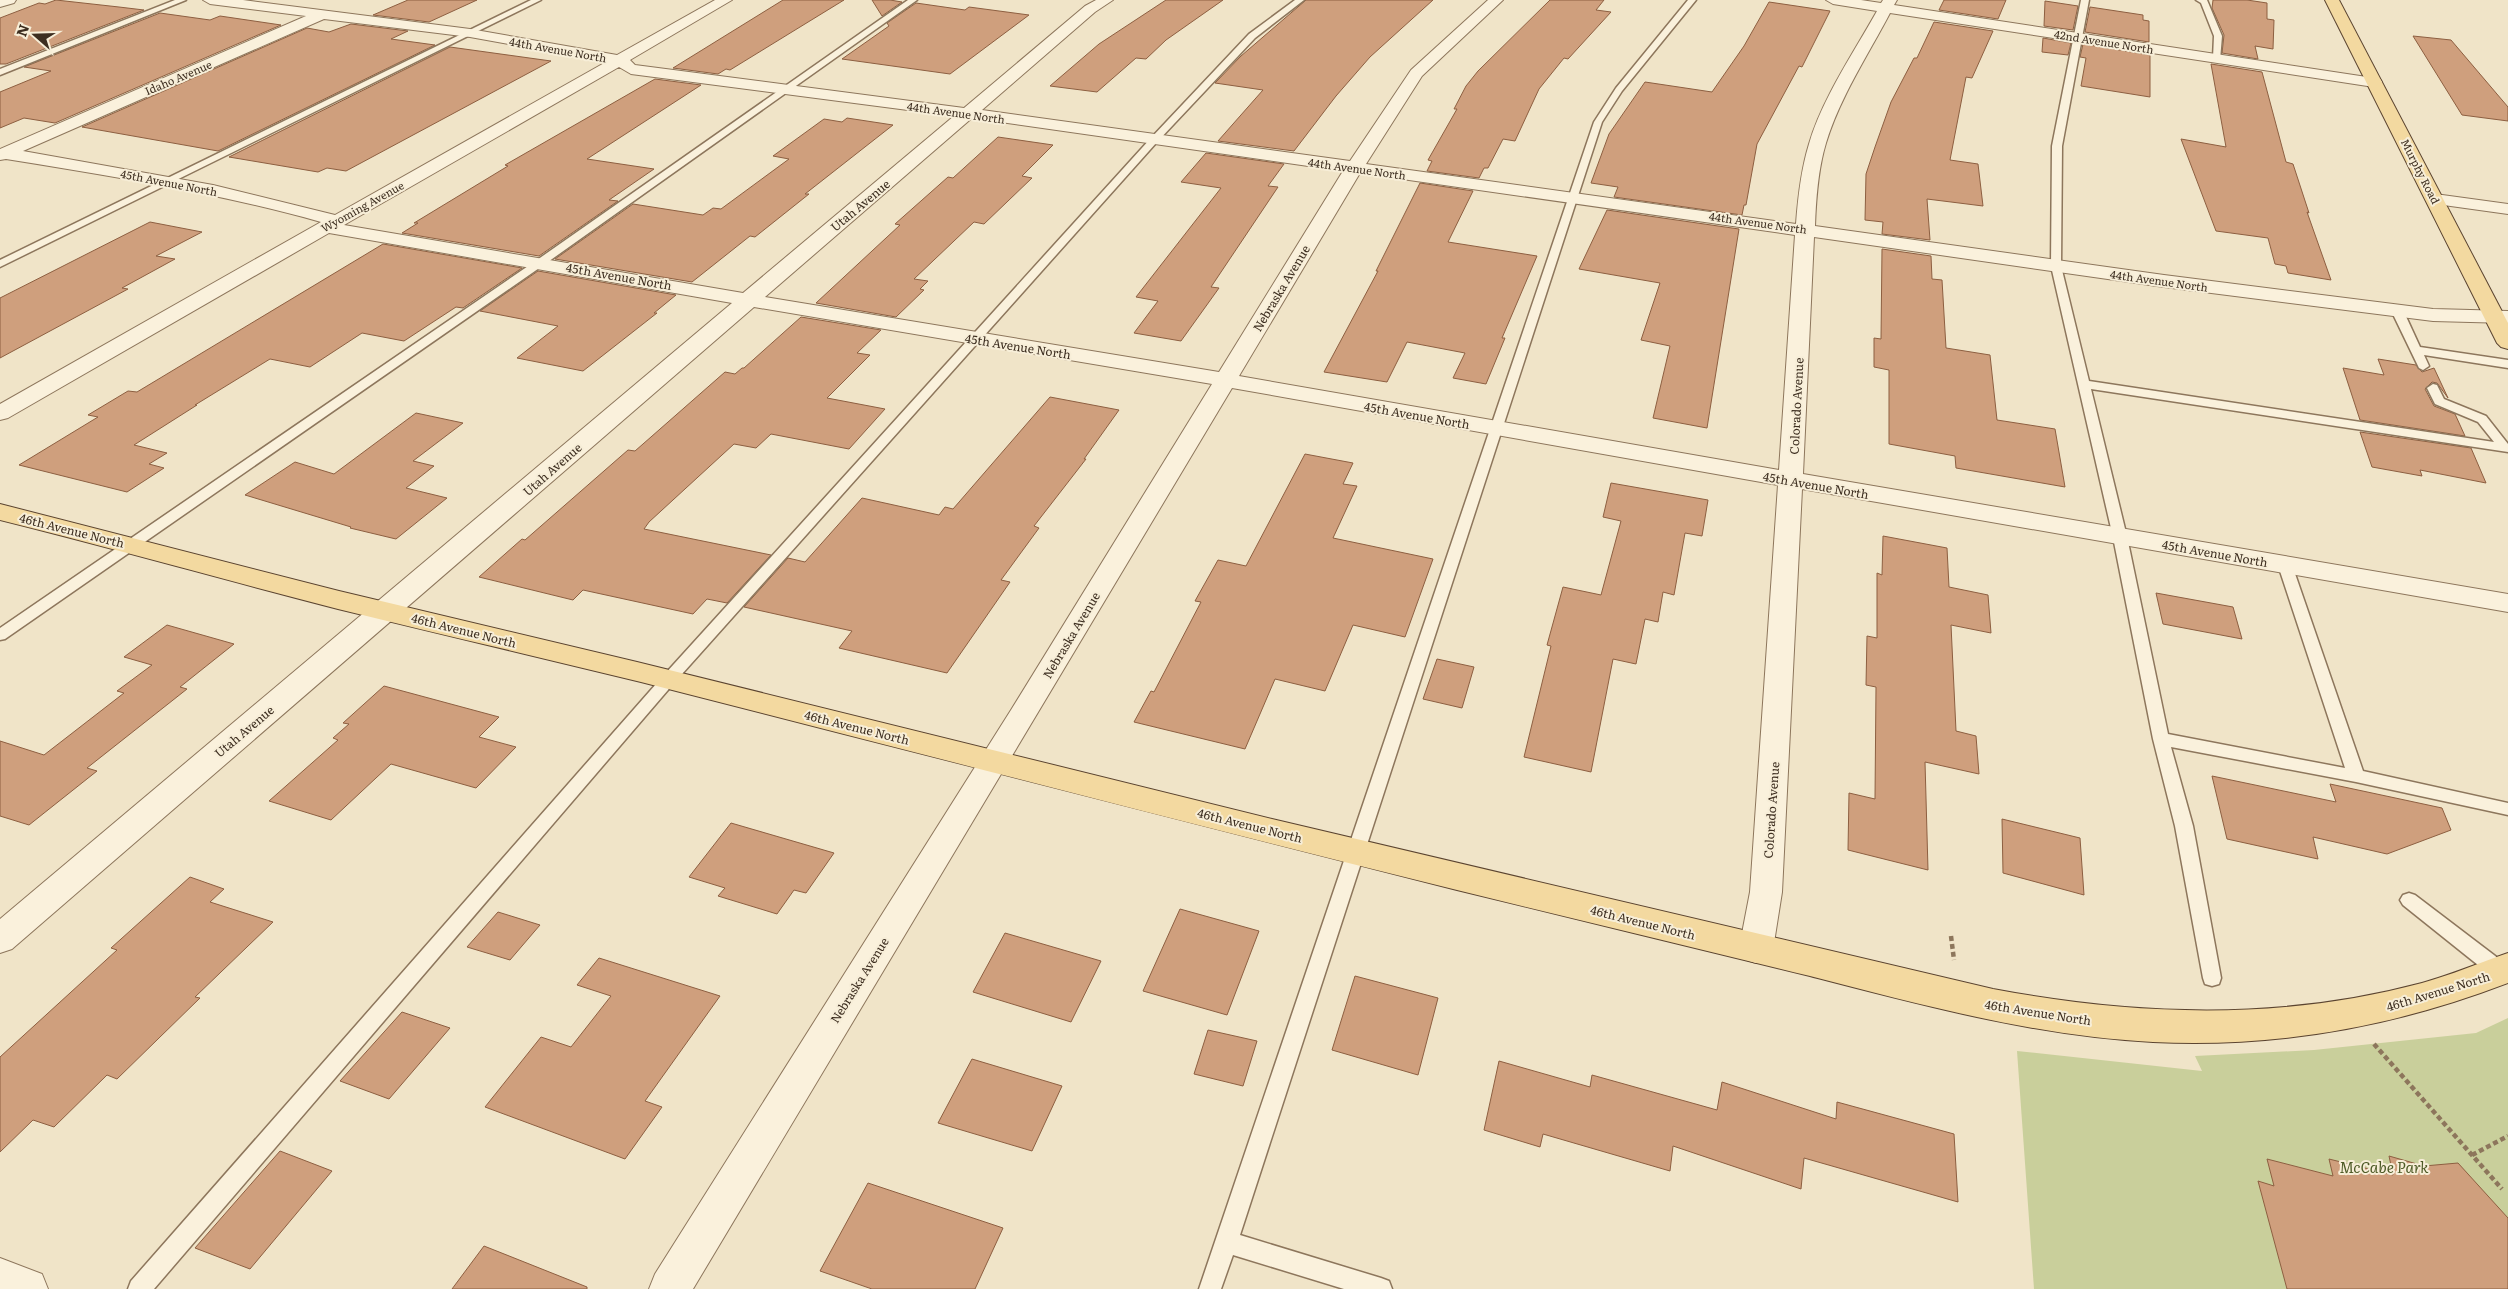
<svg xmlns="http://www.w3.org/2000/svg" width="2508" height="1289" viewBox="0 0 2508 1289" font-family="Literata,serif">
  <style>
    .green { fill: #c9cf9b }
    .building { fill: #cf9f7d; stroke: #8d5f41 }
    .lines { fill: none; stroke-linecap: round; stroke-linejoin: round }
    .lane-casing { stroke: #8d765c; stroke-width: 3 }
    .street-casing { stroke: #8d765c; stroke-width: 2 }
    .primary-casing { stroke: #5b4430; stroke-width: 2 }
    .path { stroke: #8d765c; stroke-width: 4.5; stroke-dasharray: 5 3; stroke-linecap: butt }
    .lane { fill: #faf1dc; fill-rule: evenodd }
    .street { fill: #faf1dc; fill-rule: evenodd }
    .primary { fill: #f3d9a0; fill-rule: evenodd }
    .labels { text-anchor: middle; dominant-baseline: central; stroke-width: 4; stroke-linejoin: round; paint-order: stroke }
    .far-street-label { font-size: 11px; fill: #3d2e20; stroke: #f7eed8 }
    .street-label { font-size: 12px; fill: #3d2e20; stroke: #f7eed8 }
    .near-park-label { font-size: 15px; font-style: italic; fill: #4d5a26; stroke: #f7eed8 }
  </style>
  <rect width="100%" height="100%" fill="#f0e4c8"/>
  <polygon class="green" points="2508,1018 2508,1289 2034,1289 2017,1051 2202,1071 2195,1056 2314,1050 2476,1033"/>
  <g class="building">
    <polygon points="56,0 119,7 144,10 6,64 0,64 0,18 39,3 45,4"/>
    <polygon points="408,0 477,0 429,22 373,15"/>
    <polygon points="783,0 844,0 730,70 726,69 718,74 673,68"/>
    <polygon points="872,0 890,0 902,2 882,16"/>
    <polygon points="1166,0 1223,0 1166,40 1146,59 1136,58 1097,92 1050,86 1099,44"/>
    <polygon points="1306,0 1433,0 1370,57 1336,96 1294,151 1218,141 1263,90 1215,83 1241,56"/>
    <polygon points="1550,0 1604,0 1596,10 1611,12 1568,59 1564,58 1539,89 1515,141 1503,139 1488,168 1484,168 1479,178 1427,171 1432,161 1428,160 1457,109 1454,109 1466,86 1478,71"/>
    <polygon points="1944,0 2006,0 1998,19 1939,10"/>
    <polygon points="2213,0 2247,0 2267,3 2267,19 2274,20 2273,49 2255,46 2258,59 2222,53 2224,35 2212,8"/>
    <polygon points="2045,1 2078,6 2073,30 2044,26"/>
    <polygon points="1769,2 1830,11 1802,67 1799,66 1757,144 1746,205 1744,205 1742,215 1614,197 1618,187 1591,183 1609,134 1645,82 1712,92 1744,46"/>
    <polygon points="916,3 965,10 969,7 1029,15 950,74 842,59 889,26 887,23"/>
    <polygon points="2090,7 2143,15 2143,20 2149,21 2149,42 2085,32"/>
    <polygon points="160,13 210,20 220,16 281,25 55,123 24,118 0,128 0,92 51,71 24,67"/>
    <polygon points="1934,22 1993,31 1972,78 1966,77 1950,160 1978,164 1983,206 1927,199 1930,240 1882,234 1883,222 1865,220 1866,174 1875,147 1891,102 1914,58 1917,58"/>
    <polygon points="351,24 408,31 391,39 435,45 218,151 82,127 307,28 329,32"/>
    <polygon points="2413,36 2451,40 2508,107 2508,121 2462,115"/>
    <polygon points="2043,38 2071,43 2068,55 2042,52"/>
    <polygon points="2083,44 2150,55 2150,97 2081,86 2086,58 2080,57"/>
    <polygon points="450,47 551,61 346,171 327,168 318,172 229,157"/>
    <polygon points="2211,64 2262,72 2286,162 2293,164 2309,213 2307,212 2331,280 2288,273 2286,266 2275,264 2268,238 2216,231 2181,139 2226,147"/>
    <polygon points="655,79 701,85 587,159 654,169 609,200 618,201 539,256 402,233 418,223 414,223 508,166 505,165"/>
    <polygon points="847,118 893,125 805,194 809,194 755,237 750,236 692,282 555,259 633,204 703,215 713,208 721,209 789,159 773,156 824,119 842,122"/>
    <polygon points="998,137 1053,145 1022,176 1032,178 984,224 974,222 914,279 928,281 920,289 924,290 896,317 816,303 900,225 895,224 948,177 953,178"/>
    <polygon points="1206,153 1284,164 1268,186 1278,187 1211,287 1219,288 1181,341 1134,333 1158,301 1136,297 1221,188 1181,182"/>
    <polygon points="1420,183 1473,191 1448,242 1537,256 1502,338 1505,338 1486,384 1453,378 1465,353 1407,342 1387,382 1324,372 1378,271 1376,271"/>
    <polygon points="1607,210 1739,229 1707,428 1653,418 1670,346 1641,340 1660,283 1579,269"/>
    <polygon points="150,222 202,232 156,256 175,259 122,288 128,289 0,358 0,298"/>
    <polygon points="383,244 522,268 463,308 456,307 404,341 362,333 310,367 270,359 195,405 197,405 134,445 167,453 149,464 164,468 127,492 19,465 98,417 88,415 128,391 137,392"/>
    <polygon points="1882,249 1931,256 1932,279 1942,280 1946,348 1990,355 1997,420 2055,429 2065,487 1956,468 1955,456 1889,444 1889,370 1874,367 1874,338 1881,339"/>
    <polygon points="538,271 676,295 654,313 657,313 583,371 517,358 558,326 480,311"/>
    <polygon points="801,317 881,330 857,353 870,355 827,398 885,409 849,449 771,434 756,448 734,444 649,522 644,529 771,555 727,603 707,599 693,614 583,590 573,600 479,577 522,539 525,540 628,450 635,451 725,372 735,374 742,368 744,368"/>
    <polygon points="2378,359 2416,365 2422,372 2434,368 2448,398 2437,383 2432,382 2425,389 2434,406 2455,414 2465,436 2360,420 2343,368 2384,375"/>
    <polygon points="1050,397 1119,410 1084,459 1086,459 1034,526 1039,528 1001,580 1010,582 947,673 839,648 852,631 744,607 788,558 805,562 862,498 939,515 945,507 953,509"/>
    <polygon points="416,413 463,423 413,461 434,466 406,488 447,498 396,539 350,528 351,527 245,495 295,462 334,474"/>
    <polygon points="2360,432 2471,448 2486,483 2420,470 2422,476 2372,467"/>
    <polygon points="1305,454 1353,463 1343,484 1357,486 1333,538 1433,559 1405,637 1353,625 1325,691 1275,679 1245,749 1134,722 1151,691 1154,692 1201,602 1195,601 1218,560 1246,566"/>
    <polygon points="1611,483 1708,500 1702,536 1685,533 1674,595 1663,592 1658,622 1645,619 1636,664 1613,659 1591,772 1524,757 1551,646 1547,645 1563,587 1601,595 1621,521 1603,517"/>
    <polygon points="1883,536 1947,548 1949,587 1988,595 1991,633 1951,625 1956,731 1976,736 1979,774 1925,762 1928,870 1848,850 1849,793 1875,799 1876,687 1866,685 1867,636 1877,638 1877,573 1882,575"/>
    <polygon points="2156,593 2233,607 2242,639 2163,624"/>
    <polygon points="167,625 234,644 180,687 187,689 87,768 97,771 29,825 0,816 0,741 44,755 124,693 117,691 152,665 124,657"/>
    <polygon points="1437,659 1474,667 1462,708 1423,699"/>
    <polygon points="384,686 499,717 479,737 516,747 476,788 391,764 331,820 269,801 338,740 333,738 349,724 343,723"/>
    <polygon points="2212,776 2336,802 2330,784 2442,808 2451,830 2387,854 2313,837 2318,859 2227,839"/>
    <polygon points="2002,819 2080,838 2084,895 2003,873"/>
    <polygon points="731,823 834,853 806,893 794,890 777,914 718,896 725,888 689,877"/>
    <polygon points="190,877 224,889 210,902 273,922 195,997 200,998 117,1079 107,1075 54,1127 33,1120 0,1152 0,1057 117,950 111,948"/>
    <polygon points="1180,909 1259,931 1227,1015 1143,991"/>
    <polygon points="498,912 540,925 510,960 467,947"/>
    <polygon points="1005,933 1101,961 1071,1022 973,992"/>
    <polygon points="599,958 720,996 645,1101 662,1107 625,1159 485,1107 541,1037 571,1047 611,996 577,985"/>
    <polygon points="1355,976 1438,998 1418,1075 1332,1050"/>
    <polygon points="402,1012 450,1028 389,1099 340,1081"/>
    <polygon points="1208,1030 1257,1041 1243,1086 1194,1074"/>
    <polygon points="972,1059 1062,1086 1032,1151 938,1123"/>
    <polygon points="1499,1061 1590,1087 1592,1075 1717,1110 1722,1082 1836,1119 1837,1102 1954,1134 1958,1202 1804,1158 1801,1189 1673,1146 1670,1171 1543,1134 1540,1147 1484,1130"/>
    <polygon points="280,1151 332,1171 250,1269 195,1248"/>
    <polygon points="2389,1156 2424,1166 2458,1163 2508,1218 2508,1289 2287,1289 2258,1181 2274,1186 2267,1159 2333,1176 2329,1159 2393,1175"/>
    <polygon points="868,1183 1003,1228 975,1289 872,1289 820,1271"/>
    <polygon points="484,1246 587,1287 587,1289 452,1289"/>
  </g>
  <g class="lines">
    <defs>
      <g id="lane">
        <polygon points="175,0 186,0 0,75 0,69"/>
        <polygon points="531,0 541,0 0,267 0,260"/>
        <polygon points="908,0 917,0 545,264 5,639 0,640 0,628 537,260"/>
        <polygon points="1295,0 1304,0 1255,38 1157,142 674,683 154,1289 128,1289 131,1281 664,675 1151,138 1249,34"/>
        <polygon points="1688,0 1696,0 1622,91 1602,122 1240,1235 1381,1278 1389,1281 1392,1289 1344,1289 1233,1255 1221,1289 1199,1289 1594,122 1616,88"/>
        <polygon points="2081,0 2089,0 2062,146 2061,266 2089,381 2494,442 2478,422 2435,404 2427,388 2433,384 2437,385 2444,399 2486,416 2508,444 2508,452 2091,389 2127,537 2168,734 2345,768 2278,565 2285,560 2292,565 2363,771 2508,803 2508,815 2356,782 2171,747 2193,826 2221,978 2219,984 2212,986 2205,984 2203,978 2175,826 2153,739 2113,537 2051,266 2052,146"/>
        <polygon points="2196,0 2207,0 2222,36 2220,60 2213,58 2214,36 2201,3"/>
        <polygon points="2397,307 2403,310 2420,347 2508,360 2508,368 2424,355 2429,366 2423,370 2419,368 2391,310"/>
        <polygon points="2409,893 2415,895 2507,965 2507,977 2500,979 2493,977 2403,905 2400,900 2403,895"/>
      </g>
      <g id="street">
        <polygon points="0,0 16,0 14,3 0,7"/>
        <path d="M 203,0 L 243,0 L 470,29 L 617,55 L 715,0 L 732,0 L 630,60 L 635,65 L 964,108 L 1085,6 L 1096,0 L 1113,0 L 1095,12 L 982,110 L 1350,161 L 1411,70 L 1488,0 L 1503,0 L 1422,76 L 1366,164 L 1796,224 C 1798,197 1801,170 1809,144 C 1822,99 1854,52 1877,11 L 1833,4 L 1826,0 L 1861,0 L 1881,3 L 1883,0 L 1897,0 L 1894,5 L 2380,79 L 2382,82 L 2374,87 L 1890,13 C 1868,55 1840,97 1826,143 C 1818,169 1816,199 1815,226 L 2164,275 L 2433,309 L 2508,311 L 2508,323 L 2433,321 L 2164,287 L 1814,237 L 1803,474 L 2508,594 L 2508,612 L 1802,489 L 1782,892 L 1773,949 L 1768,959 L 1756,963 L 1744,959 L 1739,949 L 1750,892 L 1778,485 L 1232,388 L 693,1289 L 649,1289 L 655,1274 L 1011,710 L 1212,384 L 754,307 L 12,949 L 0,953 L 0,919 L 732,303 L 329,233 L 8,418 L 0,420 L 0,404 L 321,222 C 218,193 112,176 6,159 L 0,160 L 0,149 L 306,16 L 210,4 ZM 324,19 L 470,37 L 606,62 L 335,215 L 213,185 L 23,151 ZM 619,67 L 631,74 L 954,116 L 743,293 L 344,225 ZM 972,118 L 1343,171 L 1219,372 L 765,297 ZM 1360,173 L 1795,235 L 1779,470 L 1239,376 Z"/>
        <polygon points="2435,194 2508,204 2508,214 2429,203 2426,199 2429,195"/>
        <polygon points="0,1258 42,1274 48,1289 0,1289"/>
      </g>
      <g id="primary">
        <polygon points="2325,0 2339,0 2508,323 2508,349 2501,347 2497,343"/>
        <path d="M 0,504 L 339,591 L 637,662 L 1272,819 L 1993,989 C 2136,1016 2280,1021 2422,983 C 2451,975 2479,963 2508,953 L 2508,983 C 2394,1027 2275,1048 2153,1042 C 2036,1036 1922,1005 1810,976 C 1692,947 1575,919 1457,890 C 1184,823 913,751 641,682 C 540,657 439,634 338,609 C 225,580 113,548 0,520 Z"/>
      </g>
    </defs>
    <use href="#lane" class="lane-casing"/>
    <use href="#street" class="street-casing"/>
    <use href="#primary" class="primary-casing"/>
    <g class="path">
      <polyline points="1951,936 1954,960"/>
      <polyline points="2374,1044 2502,1189"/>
      <polyline points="2472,1155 2508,1136"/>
    </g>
    <use href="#lane" class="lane"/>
    <use href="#street" class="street"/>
    <use href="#primary" class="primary"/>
  </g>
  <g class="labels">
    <g class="far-street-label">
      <text transform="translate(2104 41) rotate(9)">42nd Avenue North</text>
      <text transform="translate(558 49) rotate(10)">44th Avenue North</text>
      <text transform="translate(178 77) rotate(-23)">Idaho Avenue</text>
      <text transform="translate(956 112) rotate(8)">44th Avenue North</text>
      <text transform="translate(1357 168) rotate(8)">44th Avenue North</text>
      <text transform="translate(2421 171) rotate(63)">Murphy Road</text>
      <text transform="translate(169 182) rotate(11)">45th Avenue North</text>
      <text transform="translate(362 206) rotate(-29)">Wyoming Avenue</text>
      <text transform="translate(1758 222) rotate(8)">44th Avenue North</text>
      <text transform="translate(2159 280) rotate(8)">44th Avenue North</text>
    </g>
    <g class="street-label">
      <text transform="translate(860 205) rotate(-40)">Utah Avenue</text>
      <text transform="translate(619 276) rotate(10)">45th Avenue North</text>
      <text transform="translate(1281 288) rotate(-59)">Nebraska Avenue</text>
      <text transform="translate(1018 346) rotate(9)">45th Avenue North</text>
      <text transform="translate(1796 406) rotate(-87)">Colorado Avenue</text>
      <text transform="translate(1417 415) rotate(10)">45th Avenue North</text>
      <text transform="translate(552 469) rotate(-41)">Utah Avenue</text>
      <text transform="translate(1816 485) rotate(10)">45th Avenue North</text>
      <text transform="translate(72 530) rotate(14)">46th Avenue North</text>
      <text transform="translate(2215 553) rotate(10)">45th Avenue North</text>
      <text transform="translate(464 630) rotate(14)">46th Avenue North</text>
      <text transform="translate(1071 635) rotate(-59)">Nebraska Avenue</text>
      <text transform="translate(857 727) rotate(14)">46th Avenue North</text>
      <text transform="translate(244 731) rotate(-40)">Utah Avenue</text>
      <text transform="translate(1771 810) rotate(-86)">Colorado Avenue</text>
      <text transform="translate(1250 825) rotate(14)">46th Avenue North</text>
      <text transform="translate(1643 922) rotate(14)">46th Avenue North</text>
      <text transform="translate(859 980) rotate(-58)">Nebraska Avenue</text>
      <text transform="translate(2438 991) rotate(-17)">46th Avenue North</text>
      <text transform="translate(2038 1012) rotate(9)">46th Avenue North</text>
    </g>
    <g class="near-park-label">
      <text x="2384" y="1166">McCabe Park</text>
    </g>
  </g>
  <g transform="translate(35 35) rotate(290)" stroke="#f7eed8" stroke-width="4" paint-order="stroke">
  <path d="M0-4L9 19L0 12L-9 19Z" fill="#3d2e20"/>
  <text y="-8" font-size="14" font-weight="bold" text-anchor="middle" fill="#3d2e20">N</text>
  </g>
</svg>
